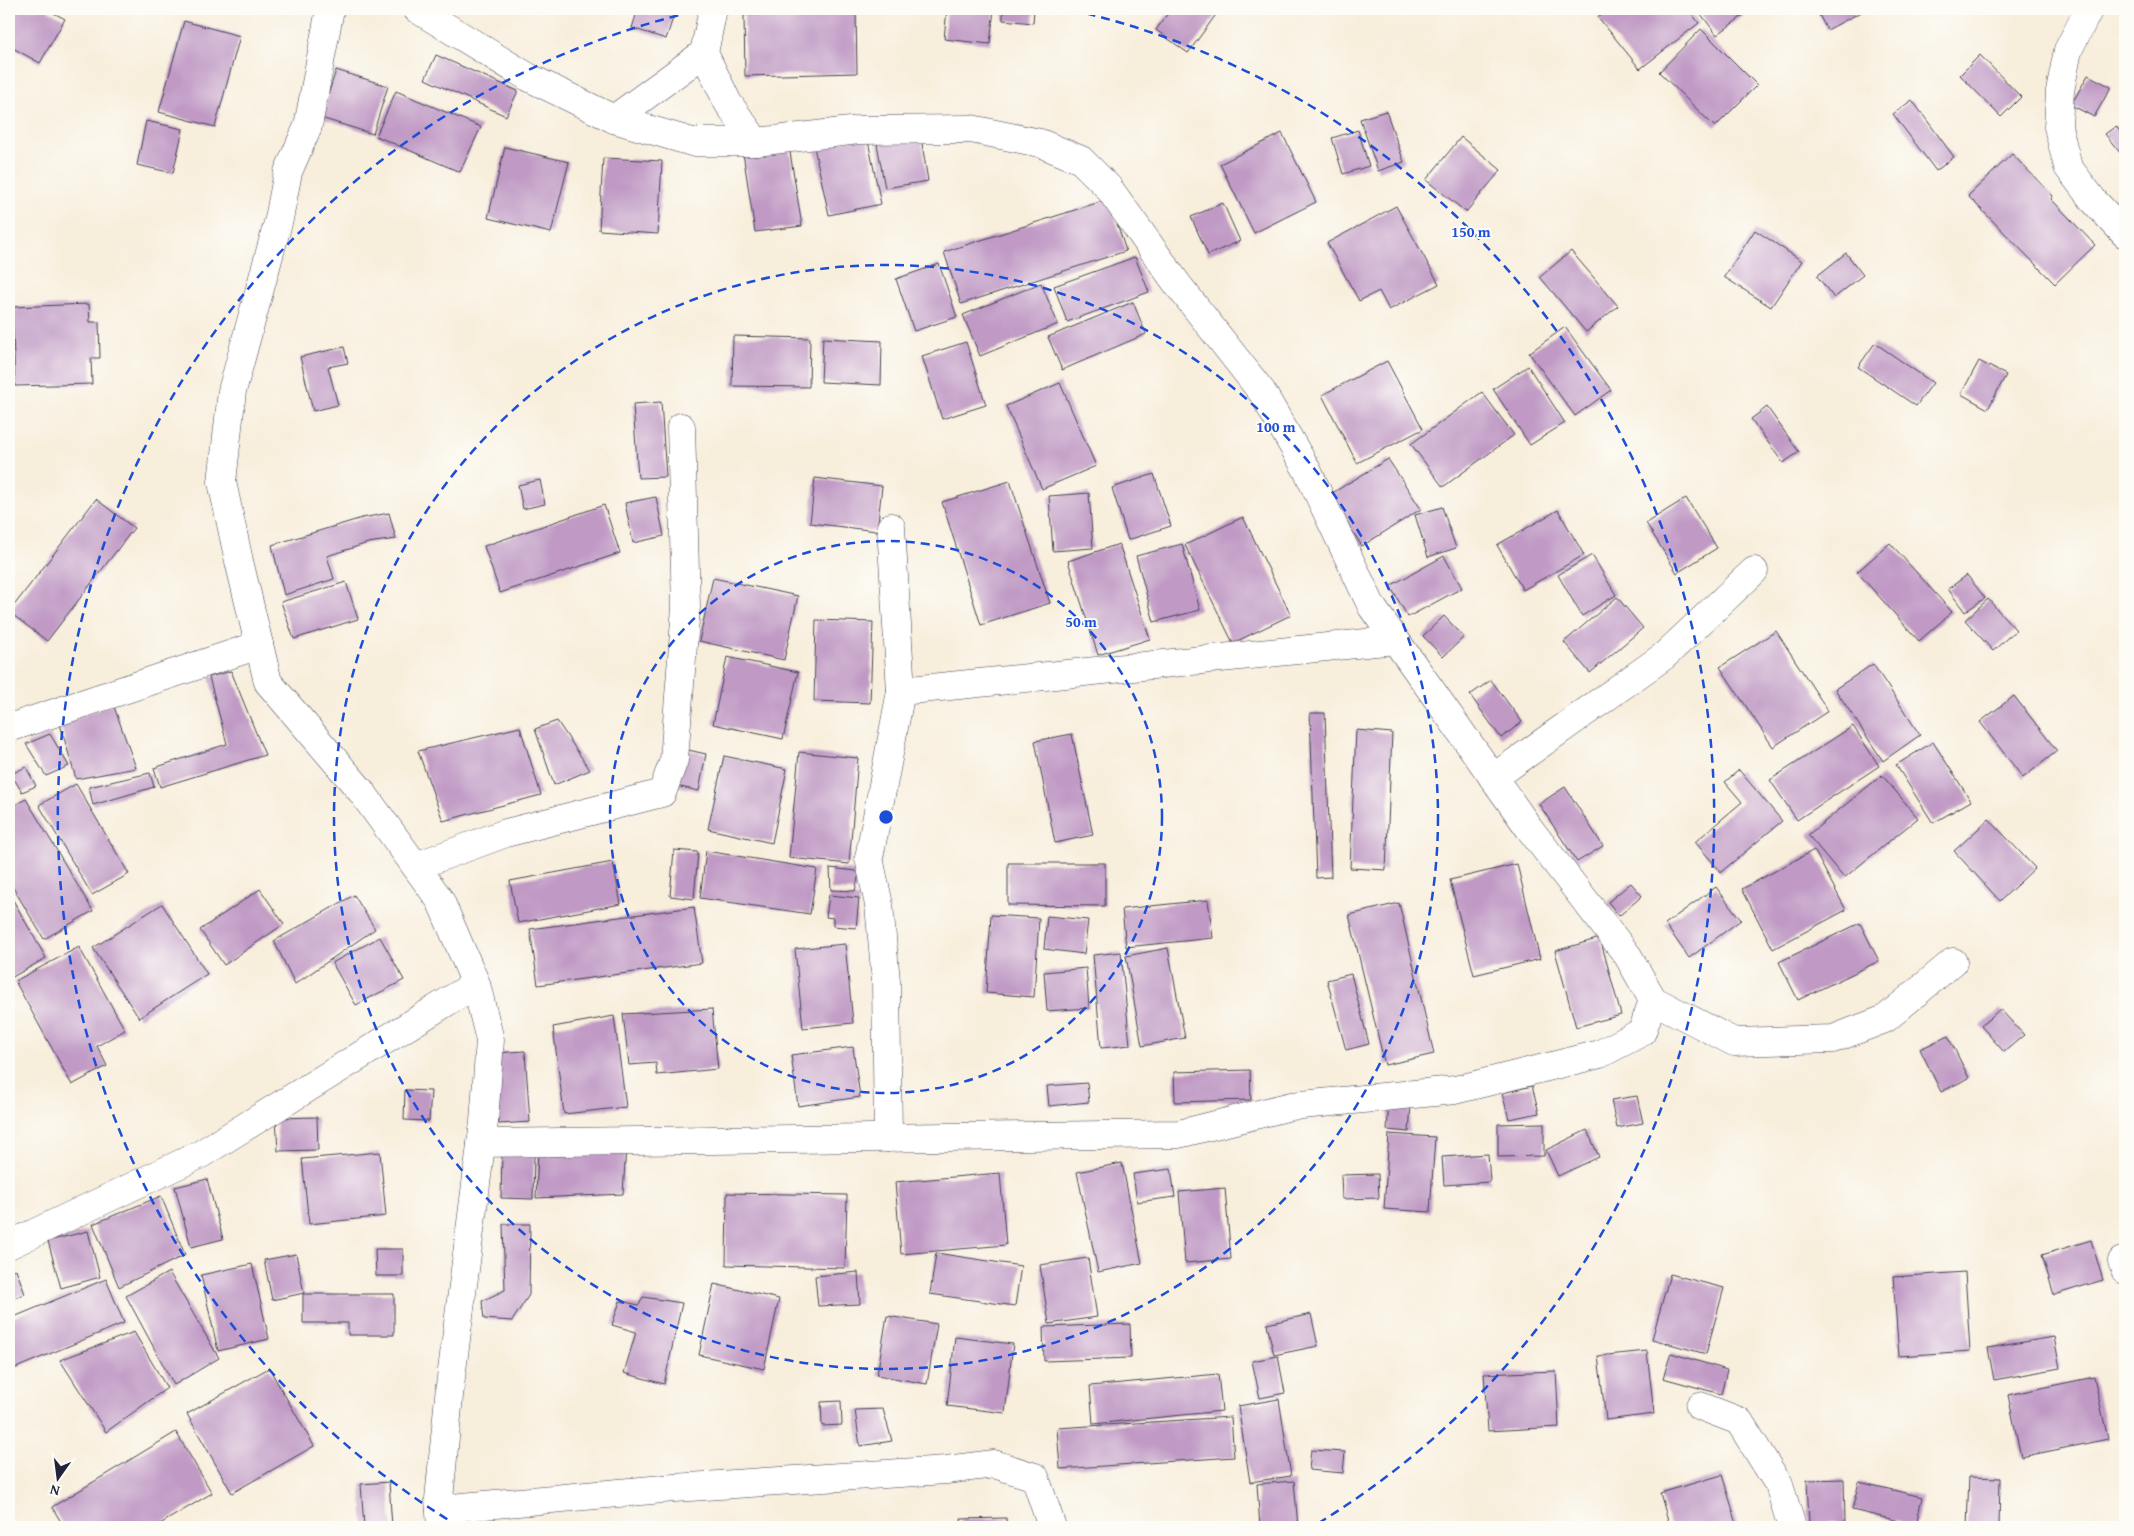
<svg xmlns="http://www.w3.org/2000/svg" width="2134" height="1536" viewBox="0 0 2134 1536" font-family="'Gentium Book Plus',serif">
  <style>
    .building { fill: #c09ac5 }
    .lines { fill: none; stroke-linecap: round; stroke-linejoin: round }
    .minor-casing { stroke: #424153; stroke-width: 29 }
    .minor { stroke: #fff; stroke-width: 28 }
    .ring { fill: none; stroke: #1d4ed8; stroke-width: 2.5; stroke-dasharray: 9 6 }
    .centre { fill: #1d4ed8; stroke: #fdfcf7; stroke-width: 2.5 }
    .ring-label { font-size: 15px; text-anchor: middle; font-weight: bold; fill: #1d4ed8; stroke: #fdfcf7; stroke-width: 4; stroke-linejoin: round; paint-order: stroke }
  </style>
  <rect width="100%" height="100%" fill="#fdfcf7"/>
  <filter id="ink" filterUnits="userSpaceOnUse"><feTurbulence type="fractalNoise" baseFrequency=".02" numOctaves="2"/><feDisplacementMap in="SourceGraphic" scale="10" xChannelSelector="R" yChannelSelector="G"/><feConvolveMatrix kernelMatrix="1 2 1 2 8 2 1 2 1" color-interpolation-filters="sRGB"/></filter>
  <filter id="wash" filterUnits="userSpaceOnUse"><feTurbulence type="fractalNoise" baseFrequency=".0096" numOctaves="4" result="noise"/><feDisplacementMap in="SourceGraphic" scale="20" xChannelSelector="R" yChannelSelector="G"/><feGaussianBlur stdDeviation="1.12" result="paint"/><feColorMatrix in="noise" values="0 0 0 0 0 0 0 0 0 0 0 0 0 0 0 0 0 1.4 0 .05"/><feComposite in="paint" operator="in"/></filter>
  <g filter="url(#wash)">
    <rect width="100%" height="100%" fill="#f8eedc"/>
    <g id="blocks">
      <g class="building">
        <polygon points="9,9 46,9 65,19 40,63 9,46"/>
        <polygon points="638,9 676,9 666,39 632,28"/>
        <polygon points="947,9 994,9 990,44 944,39"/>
        <polygon points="1003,9 1034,9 1033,23 1003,20"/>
        <polygon points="1171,9 1220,9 1188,53 1156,30"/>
        <polygon points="1608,9 1688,9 1699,23 1640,69 1598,17"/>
        <polygon points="1697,9 1752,9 1717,35"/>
        <polygon points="1816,9 1867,9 1827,30"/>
        <polygon points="856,12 857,73 745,76 744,15"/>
        <polygon points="184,21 240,36 215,127 159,112"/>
        <polygon points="1701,29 1757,85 1715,127 1659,72"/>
        <polygon points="436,55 518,91 506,116 425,79"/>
        <polygon points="1980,55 2021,97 2001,117 1960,75"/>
        <polygon points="336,70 388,86 373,134 321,118"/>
        <polygon points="2088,75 2111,87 2094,117 2071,105"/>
        <polygon points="396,91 481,127 460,172 376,136"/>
        <polygon points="1912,100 1954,157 1936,171 1893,114"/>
        <polygon points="1386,111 1404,162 1378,171 1360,119"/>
        <polygon points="146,121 183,129 173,173 137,165"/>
        <polygon points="2116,126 2125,138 2125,159 2105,134"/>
        <polygon points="1358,130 1369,166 1343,174 1332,138"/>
        <polygon points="1282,133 1316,202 1254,233 1220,164"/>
        <polygon points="867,136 881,204 829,215 814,147"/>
        <polygon points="921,137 928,181 885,188 877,144"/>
        <polygon points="1461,137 1501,170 1466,212 1426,180"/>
        <polygon points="789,146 802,226 755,232 743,153"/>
        <polygon points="505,147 569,162 551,233 488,218"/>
        <polygon points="2012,154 2053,196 2051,199 2095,245 2055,284 1968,196"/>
        <polygon points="603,158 662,161 658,234 599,230"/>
        <polygon points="1109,199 1126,251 961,304 944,252"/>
        <polygon points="1223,203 1240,241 1208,255 1191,217"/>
        <polygon points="1396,206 1439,284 1389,310 1379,291 1359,301 1327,243"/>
        <polygon points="1755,230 1802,261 1771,307 1724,277"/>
        <polygon points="1571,251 1618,306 1586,332 1540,277"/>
        <polygon points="1846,253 1863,275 1834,298 1817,276"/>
        <polygon points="1135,257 1149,292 1067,322 1054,286"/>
        <polygon points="939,264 957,317 914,331 896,279"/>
        <polygon points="1041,283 1058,324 980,356 963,315"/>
        <polygon points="1133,302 1146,334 1062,370 1048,337"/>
        <polygon points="89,304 90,322 99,322 100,358 91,358 92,384 15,386 12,307"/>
        <polygon points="1565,327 1611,390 1575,416 1529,353"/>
        <polygon points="733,336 810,338 809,387 732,386"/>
        <polygon points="823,338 882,341 881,385 821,382"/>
        <polygon points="966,342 986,405 942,419 922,356"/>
        <polygon points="1875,343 1933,383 1916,406 1858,367"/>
        <polygon points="344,347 348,363 328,367 338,405 313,411 300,357"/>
        <polygon points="1387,361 1423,429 1357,463 1322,395"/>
        <polygon points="1979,361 2006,375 1988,409 1961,394"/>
        <polygon points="1528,366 1565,423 1530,445 1493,389"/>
        <polygon points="1060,383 1096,466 1042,489 1006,406"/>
        <polygon points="1482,392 1514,435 1443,487 1411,444"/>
        <polygon points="661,402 666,477 638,478 633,404"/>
        <polygon points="1767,407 1799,452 1783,463 1751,419"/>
        <polygon points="1388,459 1421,509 1362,546 1329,495"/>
        <polygon points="1154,474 1171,526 1128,540 1112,488"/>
        <polygon points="815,478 882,486 877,531 810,523"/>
        <polygon points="540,480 545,504 523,509 518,485"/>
        <polygon points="1010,481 1050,603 981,625 942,502"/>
        <polygon points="1089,493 1093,548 1053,551 1049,496"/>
        <polygon points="656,497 664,536 633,543 625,503"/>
        <polygon points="1686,498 1717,548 1677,573 1646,523"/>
        <polygon points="96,499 134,528 47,641 9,612"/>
        <polygon points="604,505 620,553 500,593 484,546"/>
        <polygon points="1442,507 1456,548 1428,557 1415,515"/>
        <polygon points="1558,510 1584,555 1523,590 1497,545"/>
        <polygon points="389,513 396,539 368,543 327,556 334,579 284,595 272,545 362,518"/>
        <polygon points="1243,517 1291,615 1233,643 1185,545"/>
        <polygon points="1890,543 1952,612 1919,641 1857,572"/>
        <polygon points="1119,544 1150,639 1098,655 1068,561"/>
        <polygon points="1182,544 1200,610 1154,622 1136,556"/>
        <polygon points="1592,555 1616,595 1582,616 1558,575"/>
        <polygon points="1444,556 1462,588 1408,617 1390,586"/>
        <polygon points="1967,575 1985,598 1965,612 1948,589"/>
        <polygon points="713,578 798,596 784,660 699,641"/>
        <polygon points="346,582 358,619 294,639 281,602"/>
        <polygon points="1617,597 1643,628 1590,673 1564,642"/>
        <polygon points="1988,599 2016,630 1993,651 1965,620"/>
        <polygon points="1444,616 1464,637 1443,657 1423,636"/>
        <polygon points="816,620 873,622 870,703 814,701"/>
        <polygon points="1776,631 1828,711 1773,747 1720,667"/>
        <polygon points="727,657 798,672 783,739 713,724"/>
        <polygon points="1873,664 1920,735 1883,761 1835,689"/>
        <polygon points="231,671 265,755 160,787 154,768 227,744 209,677"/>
        <polygon points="1491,680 1522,722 1501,738 1470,695"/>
        <polygon points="2014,696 2057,751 2023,778 1980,722"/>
        <polygon points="113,704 136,768 76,779 60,724"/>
        <polygon points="1310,713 1325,713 1331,877 1316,878"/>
        <polygon points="557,721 590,770 554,785 535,729"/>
        <polygon points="1853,726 1879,766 1797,820 1770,780"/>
        <polygon points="520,727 541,795 443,821 418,751"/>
        <polygon points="1356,730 1392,733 1386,870 1350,868"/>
        <polygon points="50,734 69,766 46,776 26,744"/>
        <polygon points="1072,734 1093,835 1055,843 1035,741"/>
        <polygon points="1933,742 1971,801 1933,823 1896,765"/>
        <polygon points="684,749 706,754 699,791 676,786"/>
        <polygon points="799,752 858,758 849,864 789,858"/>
        <polygon points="724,756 787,769 772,843 708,829"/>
        <polygon points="26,767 36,786 22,792 11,774"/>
        <polygon points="1739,770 1782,821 1721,872 1695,842 1742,802 1725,782"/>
        <polygon points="150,773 154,787 93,805 89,787"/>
        <polygon points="1882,775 1918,818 1844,878 1808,835"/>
        <polygon points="76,784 129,874 92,895 39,805"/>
        <polygon points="1565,787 1603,846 1577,862 1539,804"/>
        <polygon points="26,799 93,911 44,939 9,881 9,808"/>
        <polygon points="1989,819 2035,868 2000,901 1954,851"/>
        <polygon points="674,850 698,852 694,899 670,896"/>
        <polygon points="1814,850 1846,910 1773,949 1742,889"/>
        <polygon points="706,851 817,869 810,914 700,898"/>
        <polygon points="613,862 621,904 518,923 510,881"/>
        <polygon points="1008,863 1105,863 1105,906 1008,905"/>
        <polygon points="1517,864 1540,959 1474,975 1450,880"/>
        <polygon points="830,868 856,871 859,874 855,891 831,890"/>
        <polygon points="1631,883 1642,896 1619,916 1608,902"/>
        <polygon points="1716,887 1741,920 1689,958 1665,924"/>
        <polygon points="260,889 284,924 224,965 200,930"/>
        <polygon points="9,893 46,958 9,979"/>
        <polygon points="354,895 375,929 295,984 274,941"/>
        <polygon points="829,895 859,898 856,928 833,926 833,918 826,917"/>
        <polygon points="1208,900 1213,938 1126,947 1122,909"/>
        <polygon points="1399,903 1434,1054 1385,1065 1349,915"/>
        <polygon points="162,904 207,974 139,1018 93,948"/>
        <polygon points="694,907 702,963 538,985 530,929"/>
        <polygon points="991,915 1039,918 1034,997 986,993"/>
        <polygon points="1047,916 1088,920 1084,954 1044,949"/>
        <polygon points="1860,923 1879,961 1798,1000 1779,962"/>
        <polygon points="380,937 404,980 356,1005 332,963"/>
        <polygon points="1600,938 1621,1015 1576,1027 1555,951"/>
        <polygon points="845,944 853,1023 803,1028 795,949"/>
        <polygon points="79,947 125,1030 97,1046 107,1066 72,1085 15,981"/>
        <polygon points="1168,948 1185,1038 1142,1046 1126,956"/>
        <polygon points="1121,952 1130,1045 1101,1048 1093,955"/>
        <polygon points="1086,968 1089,1008 1047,1011 1044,972"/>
        <polygon points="1351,974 1369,1044 1346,1050 1327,980"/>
        <polygon points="712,1009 718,1069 657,1075 656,1063 629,1065 623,1014"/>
        <polygon points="2000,1009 2024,1035 2004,1052 1981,1026"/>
        <polygon points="614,1016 626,1107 564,1114 553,1027"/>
        <polygon points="1948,1036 1969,1078 1941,1092 1920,1049"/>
        <polygon points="853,1047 860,1097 798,1106 791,1055"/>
        <polygon points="525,1051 530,1122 499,1124 494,1053"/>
        <polygon points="1250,1070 1251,1100 1175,1102 1174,1072"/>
        <polygon points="1087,1083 1089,1102 1049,1106 1047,1086"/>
        <polygon points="1532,1086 1539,1113 1509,1119 1502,1093"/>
        <polygon points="405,1090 431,1091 429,1121 404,1120"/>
        <polygon points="1637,1096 1643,1123 1617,1128 1611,1100"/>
        <polygon points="1389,1102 1411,1104 1409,1132 1387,1130"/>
        <polygon points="317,1117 318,1150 278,1151 276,1118"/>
        <polygon points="1544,1123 1544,1156 1498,1157 1498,1124"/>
        <polygon points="1587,1130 1599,1157 1558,1176 1546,1150"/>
        <polygon points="1389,1134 1435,1137 1430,1212 1384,1209"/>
        <polygon points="626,1146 623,1194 536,1198 538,1150"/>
        <polygon points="380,1152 386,1216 309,1224 302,1159"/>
        <polygon points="502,1153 534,1155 533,1199 501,1198"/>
        <polygon points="1488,1154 1490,1182 1444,1185 1442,1157"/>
        <polygon points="1122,1163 1142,1263 1098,1272 1077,1172"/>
        <polygon points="1171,1169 1175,1197 1137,1202 1133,1174"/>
        <polygon points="1000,1173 1006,1245 901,1254 895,1182"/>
        <polygon points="1378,1174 1379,1198 1342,1199 1341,1175"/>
        <polygon points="207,1179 223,1239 191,1247 175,1187"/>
        <polygon points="1225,1188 1231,1259 1185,1263 1179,1192"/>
        <polygon points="727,1193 847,1195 845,1268 726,1265"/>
        <polygon points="161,1196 185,1255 119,1287 93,1224"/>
        <polygon points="503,1224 530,1224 529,1295 512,1321 484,1319 482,1301 505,1290"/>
        <polygon points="88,1231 100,1277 61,1288 48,1241"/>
        <polygon points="2091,1240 2103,1280 2054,1295 2042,1255"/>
        <polygon points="375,1249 403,1249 403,1276 376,1276"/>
        <polygon points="936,1253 1021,1266 1015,1306 930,1294"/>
        <polygon points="296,1254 304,1293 272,1300 264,1260"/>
        <polygon points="1088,1258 1097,1317 1049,1324 1040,1265"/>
        <polygon points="252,1264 269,1339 218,1351 201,1275"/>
        <polygon points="16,1269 25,1294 9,1300 9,1271"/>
        <polygon points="169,1272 219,1358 174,1385 126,1296"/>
        <polygon points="858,1272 860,1304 818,1306 815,1276"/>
        <polygon points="1965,1272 1970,1351 1899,1356 1893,1277"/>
        <polygon points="1670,1274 1724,1288 1706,1354 1652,1339"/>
        <polygon points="106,1279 124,1323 11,1370 9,1365 9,1319"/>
        <polygon points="714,1284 779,1299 764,1369 699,1355"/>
        <polygon points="303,1294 394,1294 394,1335 348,1335 348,1323 303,1323"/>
        <polygon points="643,1297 682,1303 664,1384 624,1373 636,1332 612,1325 620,1301 639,1305"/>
        <polygon points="1311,1314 1318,1346 1274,1355 1267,1324"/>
        <polygon points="887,1316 937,1324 927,1384 877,1375"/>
        <polygon points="1130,1324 1131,1358 1044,1361 1043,1327"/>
        <polygon points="134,1332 167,1388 106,1432 60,1360"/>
        <polygon points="955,1337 1013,1344 1005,1413 947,1406"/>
        <polygon points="2054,1337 2060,1368 1994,1380 1988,1348"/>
        <polygon points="1647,1351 1654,1414 1606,1420 1598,1356"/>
        <polygon points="1671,1353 1727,1370 1721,1394 1663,1378"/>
        <polygon points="1278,1356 1285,1393 1260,1398 1252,1361"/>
        <polygon points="269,1368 314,1446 232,1493 187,1414"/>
        <polygon points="1556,1371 1559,1427 1488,1431 1484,1374"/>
        <polygon points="1218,1374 1222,1411 1093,1424 1090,1386"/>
        <polygon points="2094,1377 2108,1439 2021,1457 2008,1395"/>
        <polygon points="1279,1399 1291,1476 1250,1482 1238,1406"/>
        <polygon points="841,1401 842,1425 822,1426 821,1402"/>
        <polygon points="883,1409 892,1441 860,1446 855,1410"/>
        <polygon points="1231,1417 1234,1457 1060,1469 1057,1428"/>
        <polygon points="176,1432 212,1493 155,1527 64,1527 52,1507"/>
        <polygon points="1311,1450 1345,1452 1343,1473 1309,1470"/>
        <polygon points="1722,1475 1738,1527 1670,1527 1660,1493"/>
        <polygon points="1969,1477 2000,1478 1999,1527 1967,1527"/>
        <polygon points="1844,1479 1845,1522 1809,1523 1807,1480"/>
        <polygon points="1294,1481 1298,1527 1260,1527 1257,1484"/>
        <polygon points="389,1482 392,1527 364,1527 361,1484"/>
        <polygon points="1859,1482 1922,1497 1916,1525 1852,1510"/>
        <polygon points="1006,1518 1007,1527 962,1527 961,1519"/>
      </g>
    </g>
  </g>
  <g filter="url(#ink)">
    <use href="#blocks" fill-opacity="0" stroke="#424153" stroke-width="1"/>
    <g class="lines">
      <defs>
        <g id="minor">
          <polyline points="330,9 308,126 288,172 279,219 232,391 222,482 239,561 268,682 361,791 440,900 476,984 490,1040 484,1122 450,1386 439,1499 441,1527"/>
          <polyline points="417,9 528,77 614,119 692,142 756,142 859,130 971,129 1040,143 1081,160 1108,187 1178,285 1262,392 1307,470 1372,607 1529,828 1628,956 1653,1000 1642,1032 1600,1054 1455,1090 1291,1106 1179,1134 481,1143"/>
          <polyline points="713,9 704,53 728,103 756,142"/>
          <polyline points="2089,9 2068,50 2060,91 2058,127 2068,167 2093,200 2125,234"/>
          <polyline points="614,119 704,53"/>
          <polyline points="901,691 1395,640"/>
          <polyline points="9,728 259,645"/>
          <polyline points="1493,778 1664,656 1754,571"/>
          <polyline points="416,866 506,833 662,793 674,760 686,607 681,427"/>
          <polyline points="1653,1000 1734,1042 1833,1039 1885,1019 1953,962"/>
          <polyline points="888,1138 886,981 879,905 869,858 901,691 891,527"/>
          <polyline points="9,1245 201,1154 476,984"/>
          <polyline points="2122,1261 2125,1270"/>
          <polyline points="1700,1406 1739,1421 1779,1485 1792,1527"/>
          <polyline points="440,1509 674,1488 946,1470 994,1464 1035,1477 1052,1527"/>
        </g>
      </defs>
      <use href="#minor" class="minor-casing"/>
      <use href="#minor" class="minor"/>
    </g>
  </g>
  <g class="ring">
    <circle cx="886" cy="817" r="276"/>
    <circle cx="886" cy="817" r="552"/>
    <path d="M460 1527A828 828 0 0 1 700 10M1072 10A828 828 0 0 1 1312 1527"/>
  </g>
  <circle cx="886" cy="817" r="8" class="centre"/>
  <g class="ring-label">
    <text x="1471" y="237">150 m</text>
    <text x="1276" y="432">100 m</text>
    <text x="1081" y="627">50 m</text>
  </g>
  <rect width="2134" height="1536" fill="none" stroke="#fdfcf7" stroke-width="30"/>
  <g transform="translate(58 1478) rotate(194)" stroke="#fdfcf7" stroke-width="4" paint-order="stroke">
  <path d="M0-4L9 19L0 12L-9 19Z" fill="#22223b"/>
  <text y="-8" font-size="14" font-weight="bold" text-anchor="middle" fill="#22223b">N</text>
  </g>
</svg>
